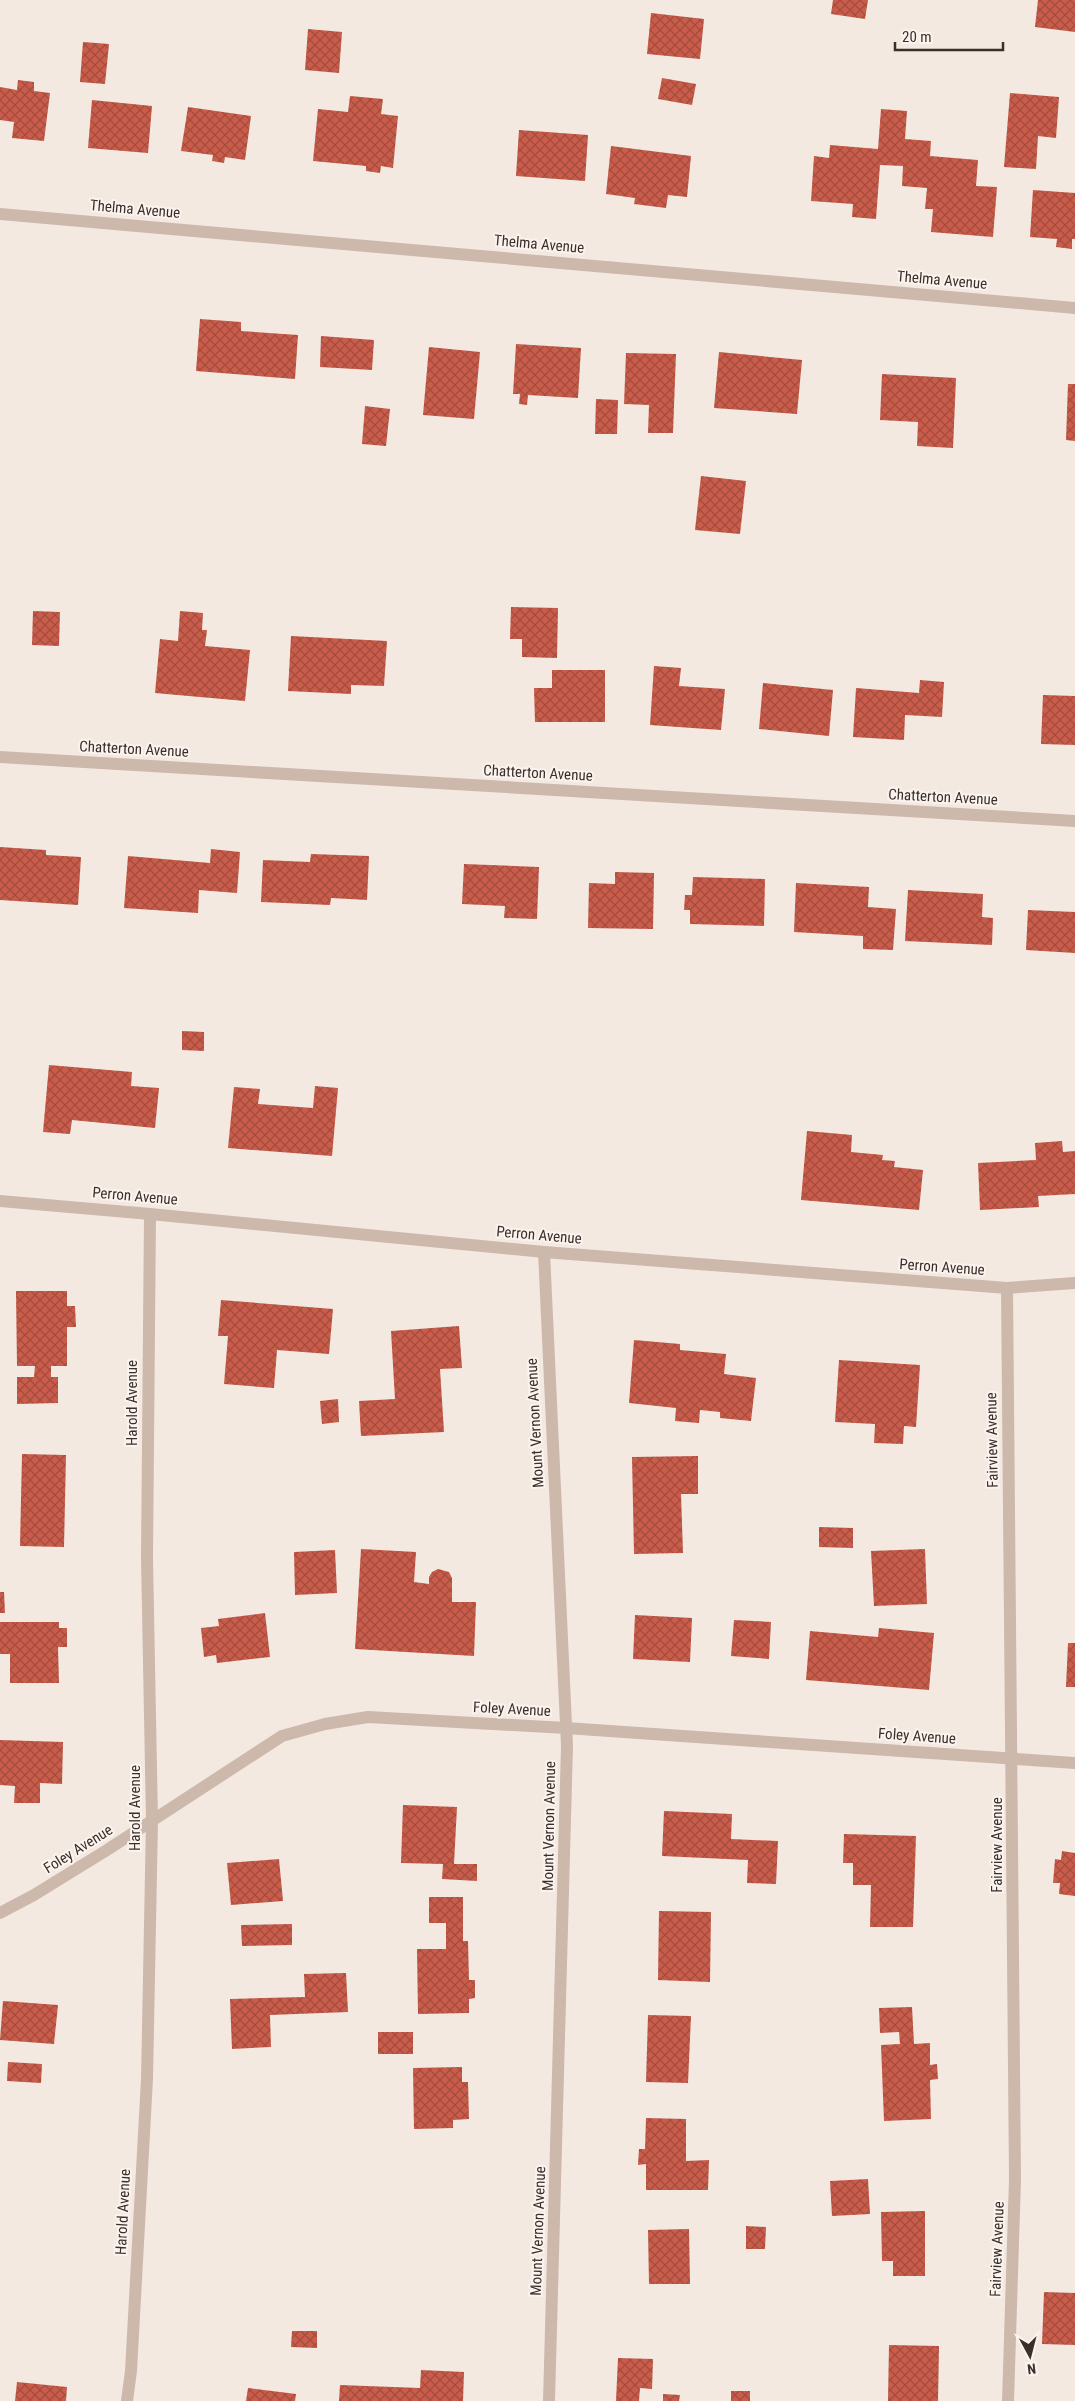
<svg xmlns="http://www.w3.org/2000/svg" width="1075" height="2401" viewBox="0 0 1075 2401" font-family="'Roboto Condensed',sans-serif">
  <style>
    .building { fill: url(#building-cross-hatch) }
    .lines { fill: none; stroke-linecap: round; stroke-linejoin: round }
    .street { stroke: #cdb8ac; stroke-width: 12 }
    .labels { text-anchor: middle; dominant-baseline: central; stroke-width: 4; stroke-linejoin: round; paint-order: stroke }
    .street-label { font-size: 15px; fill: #3b2e2b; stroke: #fbf4ee }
  </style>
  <defs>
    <pattern id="building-cross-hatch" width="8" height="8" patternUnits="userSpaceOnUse" patternTransform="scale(1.25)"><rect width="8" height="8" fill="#c95c4a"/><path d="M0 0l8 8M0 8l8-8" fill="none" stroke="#a44c3e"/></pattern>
  </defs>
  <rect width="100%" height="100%" fill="#f4e9e1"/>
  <g class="building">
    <polygon points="833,0 868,0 865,19 831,14"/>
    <polygon points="1038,0 1075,0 1075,32 1035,27"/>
    <polygon points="651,13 704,19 700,59 647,54"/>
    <polygon points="308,29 342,32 339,73 305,70"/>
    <polygon points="83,42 109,44 105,84 80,82"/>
    <polygon points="662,78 696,84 692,105 658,99"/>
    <polygon points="18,80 34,82 34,91 50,93 44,141 12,138 14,122 0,120 0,87 17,90"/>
    <polygon points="1010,93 1059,97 1056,138 1038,136 1036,169 1004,167"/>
    <polygon points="350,96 383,99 381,114 398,116 393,168 381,166 380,173 366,171 366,166 313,161 318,109 348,112"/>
    <polygon points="92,100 152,106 148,153 88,148"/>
    <polygon points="188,107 251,116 245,160 225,157 224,163 212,161 213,155 181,151"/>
    <polygon points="881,109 907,111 905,139 931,141 930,156 978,160 976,186 997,187 993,237 931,232 933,209 925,209 927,188 902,186 903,166 880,165 876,219 852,217 853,204 811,201 814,156 829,158 830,145 878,149"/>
    <polygon points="519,130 588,135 585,181 516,176"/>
    <polygon points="611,146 691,156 687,197 668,195 666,208 634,204 635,198 606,194"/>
    <polygon points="1033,190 1075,193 1075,239 1072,239 1072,249 1056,247 1057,239 1030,237"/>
    <polygon points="200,319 241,322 241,331 298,335 295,379 196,371"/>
    <polygon points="321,336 374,340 372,370 320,367"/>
    <polygon points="516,344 581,348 578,398 528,395 527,405 519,404 520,394 513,394"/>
    <polygon points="429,347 480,352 474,419 423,415"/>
    <polygon points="719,352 802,360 797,414 714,408"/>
    <polygon points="626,353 676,354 673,433 648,433 649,405 624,404"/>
    <polygon points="882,374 956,378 953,448 917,446 918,422 880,420"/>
    <polygon points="1068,384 1075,384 1075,441 1066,440"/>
    <polygon points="596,399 618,400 617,434 595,434"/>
    <polygon points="365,406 390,409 386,446 362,444"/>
    <polygon points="701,476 746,481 740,534 695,530"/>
    <polygon points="511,607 558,608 557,658 522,657 522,639 510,639"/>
    <polygon points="33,611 60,612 59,646 32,645"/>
    <polygon points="180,611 203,613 202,630 207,630 205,646 250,650 245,701 155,693 160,639 178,641"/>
    <polygon points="291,636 387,641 384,686 351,685 351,694 288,691"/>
    <polygon points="654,666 681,668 679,686 725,689 721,730 650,725"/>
    <polygon points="552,670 605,670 605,722 535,722 534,688 552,688"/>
    <polygon points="920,680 944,682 942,717 905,715 904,740 853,737 856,688 919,693"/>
    <polygon points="763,683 833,690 829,736 759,729"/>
    <polygon points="1043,695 1075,696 1075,745 1041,744"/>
    <polygon points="0,847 46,850 46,855 81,857 78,905 0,900"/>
    <polygon points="211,849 240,852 237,893 199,890 198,913 124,908 128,856 210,863"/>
    <polygon points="311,854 369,856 367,900 331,898 330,905 261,902 263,860 310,862"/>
    <polygon points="464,864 539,867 537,919 504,918 505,906 462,904"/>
    <polygon points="615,872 654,873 653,929 588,928 589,883 615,884"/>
    <polygon points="693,877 765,879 764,926 690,924 690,910 684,910 685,895 692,895"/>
    <polygon points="796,883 869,887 868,907 896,909 893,950 863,949 863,936 794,932"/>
    <polygon points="908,890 983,894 982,917 993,918 992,945 905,941"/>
    <polygon points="1028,910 1075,912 1075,953 1026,950"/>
    <polygon points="182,1031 204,1032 204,1051 182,1050"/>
    <polygon points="49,1065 132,1072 131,1086 159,1088 155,1128 72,1120 70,1134 43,1132"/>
    <polygon points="315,1086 338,1088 332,1156 228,1148 234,1087 260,1089 258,1104 313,1108"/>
    <polygon points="807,1131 852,1135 851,1152 883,1155 882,1160 895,1161 894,1167 923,1170 919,1210 801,1200"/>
    <polygon points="1062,1141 1063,1152 1075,1151 1075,1194 1038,1196 1039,1207 980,1210 978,1163 1036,1160 1035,1143"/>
    <polygon points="16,1291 67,1291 67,1306 75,1306 76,1327 67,1327 67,1366 51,1366 51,1377 58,1377 58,1403 17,1404 17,1377 34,1377 35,1366 17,1366"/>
    <polygon points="221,1300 333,1309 329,1354 277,1350 274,1388 224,1384 228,1336 218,1336"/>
    <polygon points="459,1326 462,1368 440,1369 444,1432 361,1436 359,1401 395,1399 391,1331"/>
    <polygon points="634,1340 680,1344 680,1350 726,1354 724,1374 756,1378 751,1421 720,1418 720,1412 700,1410 699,1423 675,1421 676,1408 629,1403"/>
    <polygon points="839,1360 920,1365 916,1427 904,1426 903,1444 874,1443 875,1424 835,1422"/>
    <polygon points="338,1399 339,1422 322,1424 320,1401"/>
    <polygon points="22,1454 66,1455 64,1547 20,1546"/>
    <polygon points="698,1456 698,1494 681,1494 683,1553 634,1554 632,1457"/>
    <polygon points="819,1527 853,1528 853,1548 819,1547"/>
    <polygon points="361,1549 416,1552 414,1582 429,1584 429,1577 432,1572 438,1569 449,1572 452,1578 452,1602 476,1602 474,1656 355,1649"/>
    <polygon points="925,1549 927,1604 874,1606 871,1551"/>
    <polygon points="335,1550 337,1593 295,1595 294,1552"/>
    <polygon points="0,1592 4,1592 5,1613 0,1613"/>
    <polygon points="265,1613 270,1657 217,1663 216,1655 204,1657 201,1628 219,1626 218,1619"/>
    <polygon points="635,1615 692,1618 690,1662 633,1659"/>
    <polygon points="734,1620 771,1622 769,1659 731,1656"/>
    <polygon points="0,1622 59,1622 59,1628 67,1628 67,1647 58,1647 59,1683 10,1683 10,1654 0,1654"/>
    <polygon points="879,1628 934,1633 929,1690 806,1680 810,1631 878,1637"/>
    <polygon points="1068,1643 1075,1643 1075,1687 1066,1687"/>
    <polygon points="0,1740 63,1742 62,1784 40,1783 40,1803 14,1803 15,1786 0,1785"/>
    <polygon points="403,1805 457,1807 454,1864 477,1864 477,1881 442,1879 443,1864 401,1863"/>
    <polygon points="664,1811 732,1814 731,1839 778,1841 776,1884 747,1883 748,1860 662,1856"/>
    <polygon points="844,1834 916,1836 913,1927 870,1927 871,1885 853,1885 853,1863 843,1863"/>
    <polygon points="1062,1851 1075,1853 1075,1896 1059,1894 1060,1883 1053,1883 1055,1859 1061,1860"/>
    <polygon points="279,1859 283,1901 231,1905 227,1863"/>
    <polygon points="429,1897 463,1897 463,1941 468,1941 469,1980 475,1980 475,1998 469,1999 469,2013 418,2014 417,1949 446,1949 446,1923 429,1923"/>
    <polygon points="659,1911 711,1912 710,1982 658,1980"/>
    <polygon points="292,1924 292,1945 242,1946 241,1925"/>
    <polygon points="346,1973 348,2012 270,2015 271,2047 232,2049 230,1999 305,1997 304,1974"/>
    <polygon points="3,2001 58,2005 54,2044 0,2040"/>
    <polygon points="912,2007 914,2044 930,2043 930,2065 937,2064 938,2079 930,2080 931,2119 884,2121 881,2045 900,2044 899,2032 880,2033 879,2008"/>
    <polygon points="648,2015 691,2016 688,2083 646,2082"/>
    <rect x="378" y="2032" width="35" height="22"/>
    <polygon points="8,2062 42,2064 41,2083 7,2081"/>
    <polygon points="462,2067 462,2082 468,2082 469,2119 453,2120 453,2128 414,2129 413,2068"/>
    <polygon points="646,2118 686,2119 686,2161 709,2160 708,2190 646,2190 646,2164 638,2165 639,2149 645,2149"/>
    <polygon points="868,2179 870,2214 832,2216 830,2181"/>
    <polygon points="925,2211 925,2276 893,2276 893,2261 882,2261 881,2212"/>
    <polygon points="746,2226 766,2227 765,2249 746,2249"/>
    <polygon points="689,2229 690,2284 649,2284 648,2230"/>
    <polygon points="1044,2292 1075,2293 1075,2345 1042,2344"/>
    <polygon points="292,2331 317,2331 317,2348 291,2347"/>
    <polygon points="889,2345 939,2346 938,2401 888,2401"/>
    <polygon points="618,2358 653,2359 652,2389 640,2388 639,2401 616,2401"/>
    <polygon points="421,2370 464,2372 463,2401 339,2401 340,2385 420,2388"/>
    <polygon points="17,2382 67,2387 66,2401 15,2401"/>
    <polygon points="248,2388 296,2394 295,2401 246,2401"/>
    <rect x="731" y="2391" width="19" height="10"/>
    <polygon points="663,2394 680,2395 679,2401 663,2401"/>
  </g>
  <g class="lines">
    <g class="street">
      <polyline points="0,214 1075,308"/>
      <polyline points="0,757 1075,821"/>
      <polyline points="0,1201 150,1214 544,1252 1007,1288 1075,1283"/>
      <polyline points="544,1252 567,1746 549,2401"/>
      <polyline points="1007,1288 1015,2179 1008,2401"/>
      <polyline points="0,1913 34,1895 107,1850 282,1736 325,1724 368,1717 566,1728 1075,1763"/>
      <polyline points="127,2401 131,2371 147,2079 152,1821 147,1558 150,1214"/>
    </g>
  </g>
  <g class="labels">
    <g class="street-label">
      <text transform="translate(135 209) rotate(5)">Thelma Avenue</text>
      <text transform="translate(539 244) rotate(5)">Thelma Avenue</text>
      <text transform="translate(942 280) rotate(5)">Thelma Avenue</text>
      <text transform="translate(134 749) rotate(3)">Chatterton Avenue</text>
      <text transform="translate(538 773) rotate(3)">Chatterton Avenue</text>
      <text transform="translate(943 797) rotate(3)">Chatterton Avenue</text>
      <text transform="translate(135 1196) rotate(5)">Perron Avenue</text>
      <text transform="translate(539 1235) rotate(5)">Perron Avenue</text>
      <text transform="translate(942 1267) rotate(4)">Perron Avenue</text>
      <text transform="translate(132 1403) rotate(-90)">Harold Avenue</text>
      <text transform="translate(535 1423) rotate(-93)">Mount Vernon Avenue</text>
      <text transform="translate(992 1440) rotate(-91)">Fairview Avenue</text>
      <text transform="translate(512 1709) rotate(3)">Foley Avenue</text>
      <text transform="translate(917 1736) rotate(4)">Foley Avenue</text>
      <text transform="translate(135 1808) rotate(-90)">Harold Avenue</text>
      <text transform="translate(549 1826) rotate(-89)">Mount Vernon Avenue</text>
      <text transform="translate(997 1845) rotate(-90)">Fairview Avenue</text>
      <text transform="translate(78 1849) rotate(-32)">Foley Avenue</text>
      <text transform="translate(123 2212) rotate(-87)">Harold Avenue</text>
      <text transform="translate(538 2231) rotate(-88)">Mount Vernon Avenue</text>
      <text transform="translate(997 2249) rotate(-88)">Fairview Avenue</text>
    </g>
  </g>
  <g transform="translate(1030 2356) rotate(173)" stroke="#fbf4ee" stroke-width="4" paint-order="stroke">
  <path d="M0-4L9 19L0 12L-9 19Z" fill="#3b2e2b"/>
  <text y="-8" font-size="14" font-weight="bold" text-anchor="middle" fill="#3b2e2b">N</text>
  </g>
  <path d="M895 42v8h108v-8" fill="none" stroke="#3b2e2b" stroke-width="2.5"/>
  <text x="902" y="42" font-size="15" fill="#3b2e2b" stroke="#fbf4ee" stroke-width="4" paint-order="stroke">20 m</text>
</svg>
